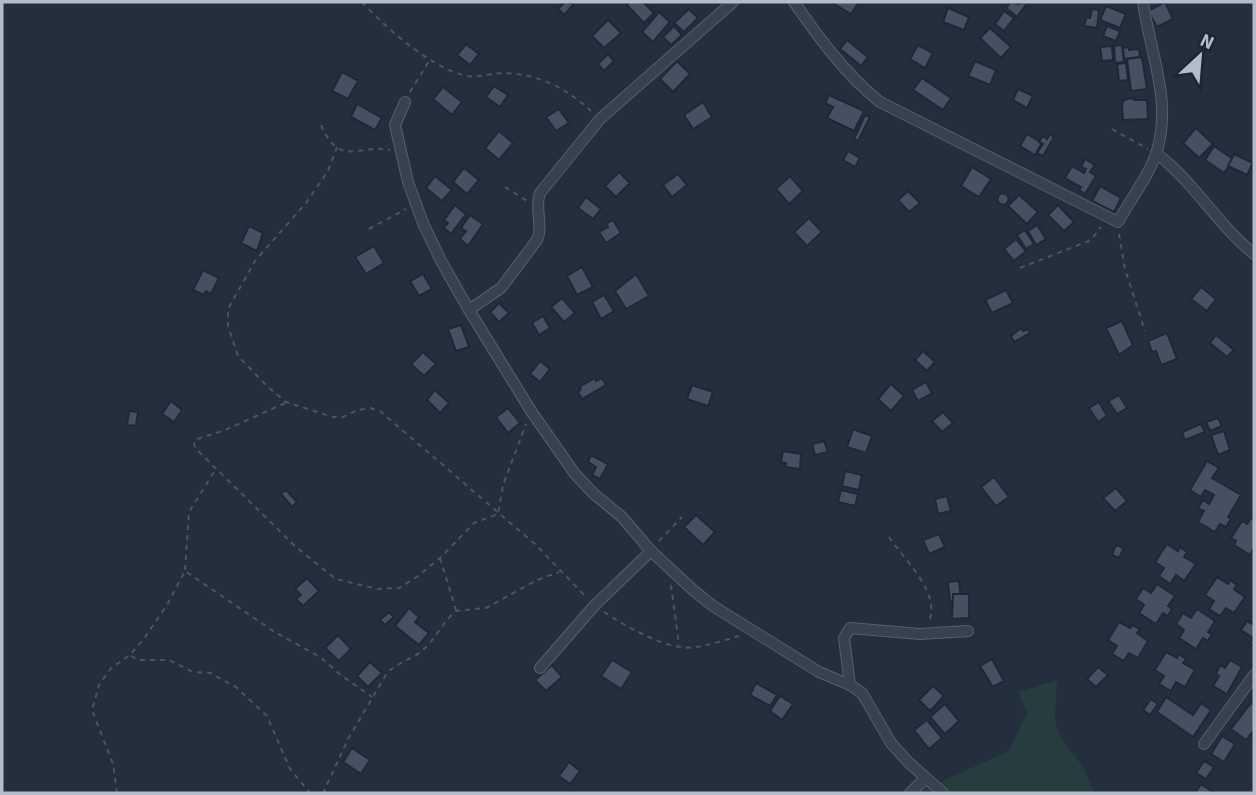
<svg xmlns="http://www.w3.org/2000/svg" width="1256" height="795" viewBox="0 0 1256 795" font-family="'Source Sans 3',sans-serif">
  <style>
    .green { fill: #263c3f }
    .building { fill: #455162; stroke: #1f2835; stroke-width: 2 }
    .lines { fill: none; stroke-linecap: round; stroke-linejoin: round }
    .minor-casing { stroke: #565f6c; stroke-width: 12 }
    .path { stroke: #44595c; stroke-width: 2; stroke-dasharray: 5 5; stroke-linecap: butt }
    .minor { stroke: #38414e; stroke-width: 10 }
  </style>
  <rect width="100%" height="100%" fill="#242f3e"/>
  <polygon class="green" points="1057,680 1055,720 1060,736 1083,767 1095,793 916,793 1009,751 1027,713 1018,692"/>
  <g class="building">
    <polygon points="565,2 574,4 564,15 558,9"/>
    <polygon points="630,2 643,2 654,13 644,23 627,5"/>
    <polygon points="831,2 859,2 851,14"/>
    <polygon points="1011,2 1018,4 1028,2 1017,17 1006,8"/>
    <polygon points="1165,2 1173,19 1157,27 1148,11"/>
    <polygon points="1106,6 1126,14 1120,28 1100,20"/>
    <polygon points="948,8 969,17 964,30 943,22"/>
    <polygon points="689,9 698,18 684,32 674,23"/>
    <polygon points="1092,9 1099,10 1097,28 1084,26 1086,18 1090,18"/>
    <polygon points="1004,11 1014,18 1004,31 995,24"/>
    <polygon points="659,12 670,22 653,42 642,32"/>
    <polygon points="608,20 621,33 604,48 592,36"/>
    <polygon points="674,26 682,35 671,45 663,37"/>
    <polygon points="1107,26 1120,31 1116,41 1103,36"/>
    <polygon points="990,28 1011,47 1001,58 980,38"/>
    <polygon points="847,40 868,57 861,66 840,49"/>
    <polygon points="466,44 479,54 470,65 457,55"/>
    <polygon points="918,45 933,53 925,68 910,59"/>
    <polygon points="1122,45 1124,62 1115,63 1114,46"/>
    <polygon points="1112,46 1113,60 1102,61 1100,47"/>
    <polygon points="1129,47 1129,50 1139,49 1140,57 1124,59 1123,48"/>
    <polygon points="608,54 614,61 604,71 598,64"/>
    <polygon points="1142,57 1147,89 1131,91 1127,59"/>
    <polygon points="677,61 690,74 673,92 660,79"/>
    <polygon points="975,61 996,70 990,85 968,76"/>
    <polygon points="1126,63 1128,80 1119,81 1117,64"/>
    <polygon points="342,72 358,81 348,99 332,91"/>
    <polygon points="922,78 951,98 943,110 913,90"/>
    <polygon points="494,86 508,95 500,107 486,97"/>
    <polygon points="443,87 462,102 452,115 433,99"/>
    <polygon points="1018,89 1033,96 1027,108 1013,100"/>
    <polygon points="829,95 864,111 854,131 827,118 833,107 825,103"/>
    <polygon points="1133,98 1134,100 1147,100 1148,119 1123,120 1122,105 1124,100"/>
    <polygon points="703,102 712,117 693,129 684,115"/>
    <polygon points="357,104 382,118 375,130 351,117"/>
    <polygon points="559,109 569,123 556,131 546,117"/>
    <polygon points="865,115 870,117 858,141 854,139"/>
    <polygon points="1196,128 1213,144 1199,158 1183,143"/>
    <polygon points="499,131 513,143 499,160 485,148"/>
    <polygon points="1027,134 1042,143 1035,155 1020,146"/>
    <polygon points="1050,134 1054,137 1043,156 1037,153 1043,144 1039,142 1043,136 1047,139"/>
    <polygon points="1214,146 1233,159 1224,173 1205,160"/>
    <polygon points="848,151 860,158 855,167 843,160"/>
    <polygon points="1234,154 1253,163 1247,175 1228,166"/>
    <polygon points="1085,159 1095,165 1090,172 1096,176 1085,194 1079,190 1081,187 1065,178 1072,166 1084,173 1086,169 1081,167"/>
    <polygon points="972,167 991,179 979,197 961,186"/>
    <polygon points="464,168 479,180 467,194 453,182"/>
    <polygon points="619,172 630,183 616,197 605,186"/>
    <polygon points="678,174 687,185 672,197 663,185"/>
    <polygon points="435,176 452,190 442,201 426,188"/>
    <polygon points="790,176 803,191 789,204 776,189"/>
    <polygon points="1100,186 1121,198 1114,212 1092,201"/>
    <polygon points="908,191 920,203 909,212 898,200"/>
    <circle cx="1003" cy="199" r="5.5"/>
    <polygon points="1019,195 1038,212 1027,224 1008,206"/>
    <polygon points="586,197 601,209 593,219 578,208"/>
    <polygon points="455,205 466,214 451,234 444,228 448,223 444,220"/>
    <polygon points="1058,205 1074,222 1064,231 1048,215"/>
    <polygon points="470,215 483,224 468,246 460,239 466,231 461,228"/>
    <polygon points="809,218 822,232 807,246 794,232"/>
    <polygon points="613,220 621,233 606,243 599,232 608,227 606,224"/>
    <polygon points="1037,225 1046,239 1036,245 1028,231"/>
    <polygon points="249,226 263,233 257,251 241,243"/>
    <polygon points="1025,230 1034,244 1026,249 1017,235"/>
    <polygon points="1016,239 1026,251 1014,261 1004,249"/>
    <polygon points="374,246 384,263 366,274 355,257"/>
    <polygon points="582,267 593,287 577,295 567,276"/>
    <polygon points="203,270 219,278 211,294 206,291 204,295 193,290"/>
    <polygon points="423,274 432,289 419,296 410,281"/>
    <polygon points="636,274 649,296 626,309 615,291"/>
    <polygon points="1201,287 1216,299 1207,311 1191,299"/>
    <polygon points="1006,290 1013,303 992,313 985,300"/>
    <polygon points="604,295 614,311 601,319 592,302"/>
    <polygon points="562,298 575,313 564,322 551,307"/>
    <polygon points="499,303 509,313 499,322 490,312"/>
    <polygon points="543,316 550,328 539,335 532,323"/>
    <polygon points="1122,321 1133,345 1119,355 1106,328"/>
    <polygon points="461,325 469,347 456,351 448,329"/>
    <polygon points="1021,328 1023,331 1028,329 1030,333 1014,342 1011,336"/>
    <polygon points="1167,333 1177,359 1161,365 1156,351 1152,352 1148,341"/>
    <polygon points="1216,335 1234,350 1227,357 1210,343"/>
    <polygon points="923,351 935,362 927,371 915,360"/>
    <polygon points="423,352 436,364 424,376 411,364"/>
    <polygon points="540,361 550,369 540,382 530,374"/>
    <polygon points="595,378 596,381 602,378 606,385 582,399 578,392 581,389 579,387"/>
    <polygon points="926,382 932,393 918,401 912,390"/>
    <polygon points="891,384 904,396 891,411 878,399"/>
    <polygon points="692,385 713,392 708,406 687,399"/>
    <polygon points="435,390 449,403 440,413 427,400"/>
    <polygon points="1119,395 1127,408 1117,414 1108,401"/>
    <polygon points="171,401 182,410 174,422 162,414"/>
    <polygon points="1099,402 1107,416 1098,422 1089,408"/>
    <polygon points="508,408 520,423 508,433 496,417"/>
    <polygon points="129,411 138,412 136,426 127,425"/>
    <polygon points="943,412 953,423 942,432 932,421"/>
    <polygon points="1218,418 1222,426 1210,431 1206,422"/>
    <polygon points="1201,424 1205,432 1185,440 1182,432"/>
    <polygon points="853,429 872,436 866,453 847,447"/>
    <polygon points="1224,431 1230,450 1218,455 1211,435"/>
    <polygon points="824,441 828,452 815,455 812,444"/>
    <polygon points="783,451 801,454 800,469 785,467 786,463 781,462"/>
    <polygon points="591,455 608,464 600,479 592,475 596,467 588,462"/>
    <polygon points="1207,461 1219,468 1212,478 1241,495 1228,517 1231,519 1226,527 1220,524 1215,532 1198,522 1204,511 1198,508 1203,500 1209,504 1214,495 1205,490 1201,497 1190,490"/>
    <polygon points="845,471 862,475 859,490 842,486"/>
    <polygon points="994,477 1009,497 996,506 981,487"/>
    <polygon points="1116,488 1127,501 1115,511 1103,498"/>
    <polygon points="286,490 297,502 292,507 281,494"/>
    <polygon points="841,490 858,494 855,506 838,502"/>
    <polygon points="947,496 951,511 938,514 935,499"/>
    <polygon points="696,515 715,532 703,545 684,527"/>
    <polygon points="1251,518 1254,520 1254,548 1250,555 1234,545 1236,541 1231,538 1242,521 1247,524"/>
    <polygon points="939,534 945,547 929,554 923,540"/>
    <polygon points="1167,544 1178,551 1180,547 1187,552 1184,557 1196,564 1184,581 1176,575 1170,584 1159,576 1164,568 1155,562"/>
    <polygon points="1116,545 1124,548 1119,558 1112,555"/>
    <polygon points="1217,577 1228,584 1230,580 1237,585 1234,589 1245,597 1234,613 1226,608 1220,616 1209,609 1214,601 1205,595"/>
    <polygon points="307,578 319,591 303,606 296,599 301,595 295,589"/>
    <polygon points="959,581 961,601 950,602 948,582"/>
    <polygon points="1157,584 1175,596 1168,606 1172,609 1168,616 1163,613 1156,624 1139,613 1144,605 1136,599 1143,588 1151,593"/>
    <polygon points="953,594 969,594 969,618 952,619"/>
    <polygon points="409,608 419,617 415,622 429,633 419,645 395,626"/>
    <polygon points="1197,609 1215,621 1208,632 1212,634 1208,641 1203,638 1196,649 1179,638 1184,630 1176,624 1183,613 1191,618"/>
    <polygon points="389,612 394,617 385,625 380,620"/>
    <polygon points="1247,621 1252,624 1254,621 1254,646 1250,643 1253,638 1241,630"/>
    <polygon points="1119,622 1130,628 1132,625 1140,629 1137,633 1148,641 1138,658 1129,653 1124,661 1112,654 1117,646 1108,640"/>
    <polygon points="338,635 351,649 339,661 325,648"/>
    <polygon points="1166,652 1177,658 1179,654 1186,659 1183,663 1195,670 1185,687 1176,682 1171,691 1159,684 1164,676 1155,670"/>
    <polygon points="992,659 1004,681 993,687 980,666"/>
    <polygon points="612,660 632,672 621,689 601,676"/>
    <polygon points="1230,660 1242,667 1227,694 1213,686 1219,676 1216,674 1220,665 1225,668"/>
    <polygon points="370,662 382,673 368,687 357,676"/>
    <polygon points="552,665 562,677 546,691 535,680"/>
    <polygon points="1098,667 1108,675 1096,687 1087,679"/>
    <polygon points="756,683 777,695 770,706 750,695"/>
    <polygon points="933,686 944,696 930,711 919,700"/>
    <polygon points="780,696 793,704 782,720 770,711"/>
    <polygon points="1166,697 1193,715 1201,703 1211,710 1193,737 1157,712"/>
    <polygon points="1151,699 1158,704 1150,715 1143,710"/>
    <polygon points="1251,703 1254,705 1254,730 1246,740 1231,729"/>
    <polygon points="945,704 959,721 945,734 930,717"/>
    <polygon points="927,720 942,738 929,749 914,730"/>
    <polygon points="1222,736 1235,744 1224,762 1211,754"/>
    <polygon points="352,748 370,760 361,774 343,762"/>
    <polygon points="1204,761 1214,767 1206,779 1196,773"/>
    <polygon points="569,762 580,771 570,784 559,776"/>
    <polygon points="1201,784 1214,793 1195,793"/>
  </g>
  <g class="lines">
    <defs>
      <g id="minor">
        <path d="M 794,2 C 819,38 846,75 880,102 L 1118,222 C 1130,200 1149,176 1157,151 C 1172,99 1150,53 1143,2"/>
        <polyline points="405,102 395,125 408,182 423,223 441,261 469,310 531,411 575,474 594,494 622,517 651,551 693,590 713,606 819,672 850,685 862,693 891,743 908,762 943,793"/>
        <path d="M 1156,153 C 1194,182 1217,224 1254,254"/>
        <path d="M 469,310 L 501,288 L 537,240 C 544,225 534,209 540,193 L 600,119 L 733,2"/>
        <polyline points="540,668 594,606 651,551"/>
        <polyline points="850,685 844,638 850,628 920,634 968,631"/>
        <polyline points="1204,744 1254,675"/>
        <polyline points="910,793 926,778"/>
      </g>
    </defs>
    <use href="#minor" class="minor-casing"/>
    <g class="path">
      <path d="M 362,2 C 386,28 432,69 467,76 C 480,78 491,73 504,73 C 539,74 566,88 591,111"/>
      <polyline points="410,92 429,61"/>
      <path d="M 321,125 C 340,169 360,143 390,150"/>
      <polyline points="1112,129 1148,149"/>
      <polyline points="337,147 328,171 306,203 255,261 228,309 228,326 238,356 268,387 286,402 333,417 343,417 358,410 370,408 380,411 536,545 586,597"/>
      <polyline points="505,187 527,201"/>
      <polyline points="369,229 406,209"/>
      <polyline points="1119,234 1125,269 1145,331"/>
      <polyline points="1020,268 1091,240 1101,227"/>
      <polyline points="285,403 223,431 197,439 194,443 195,448 296,547 322,568 336,579 365,586 378,589 399,588 418,576 440,558 474,523 498,514 503,485 526,424"/>
      <path d="M 889,537 C 904,560 941,592 929,622"/>
      <polyline points="659,541 682,517"/>
      <polyline points="440,558 456,610"/>
      <polyline points="185,570 189,512 216,469"/>
      <polyline points="671,585 679,645"/>
      <path d="M 604,612 C 625,626 669,652 696,647 C 710,645 725,640 739,636"/>
      <polyline points="131,656 138,660 169,660 193,672 210,673 236,687 267,716 290,769 310,793"/>
      <polyline points="117,793 113,764 92,710 99,685 111,668 130,655 143,640 167,605 185,571 273,631 320,657 342,676 372,697"/>
      <path d="M 326,793 L 324,791 L 348,739 L 387,673 C 399,661 415,659 426,647 C 437,636 443,622 456,611 L 486,608 L 537,580 L 559,572"/>
    </g>
    <use href="#minor" class="minor"/>
  </g>
  <rect width="1256" height="795" fill="none" stroke="#b4bcc9" stroke-width="7"/>
  <g transform="translate(1200 56) rotate(26)" stroke="#1d2633" stroke-width="5" paint-order="stroke">
  <path d="M0-5L12 26L0 18L-12 26Z" fill="#b4bcc9"/>
  <text y="-10" font-size="19" font-weight="bold" text-anchor="middle" fill="#b4bcc9">N</text>
  </g>
</svg>
